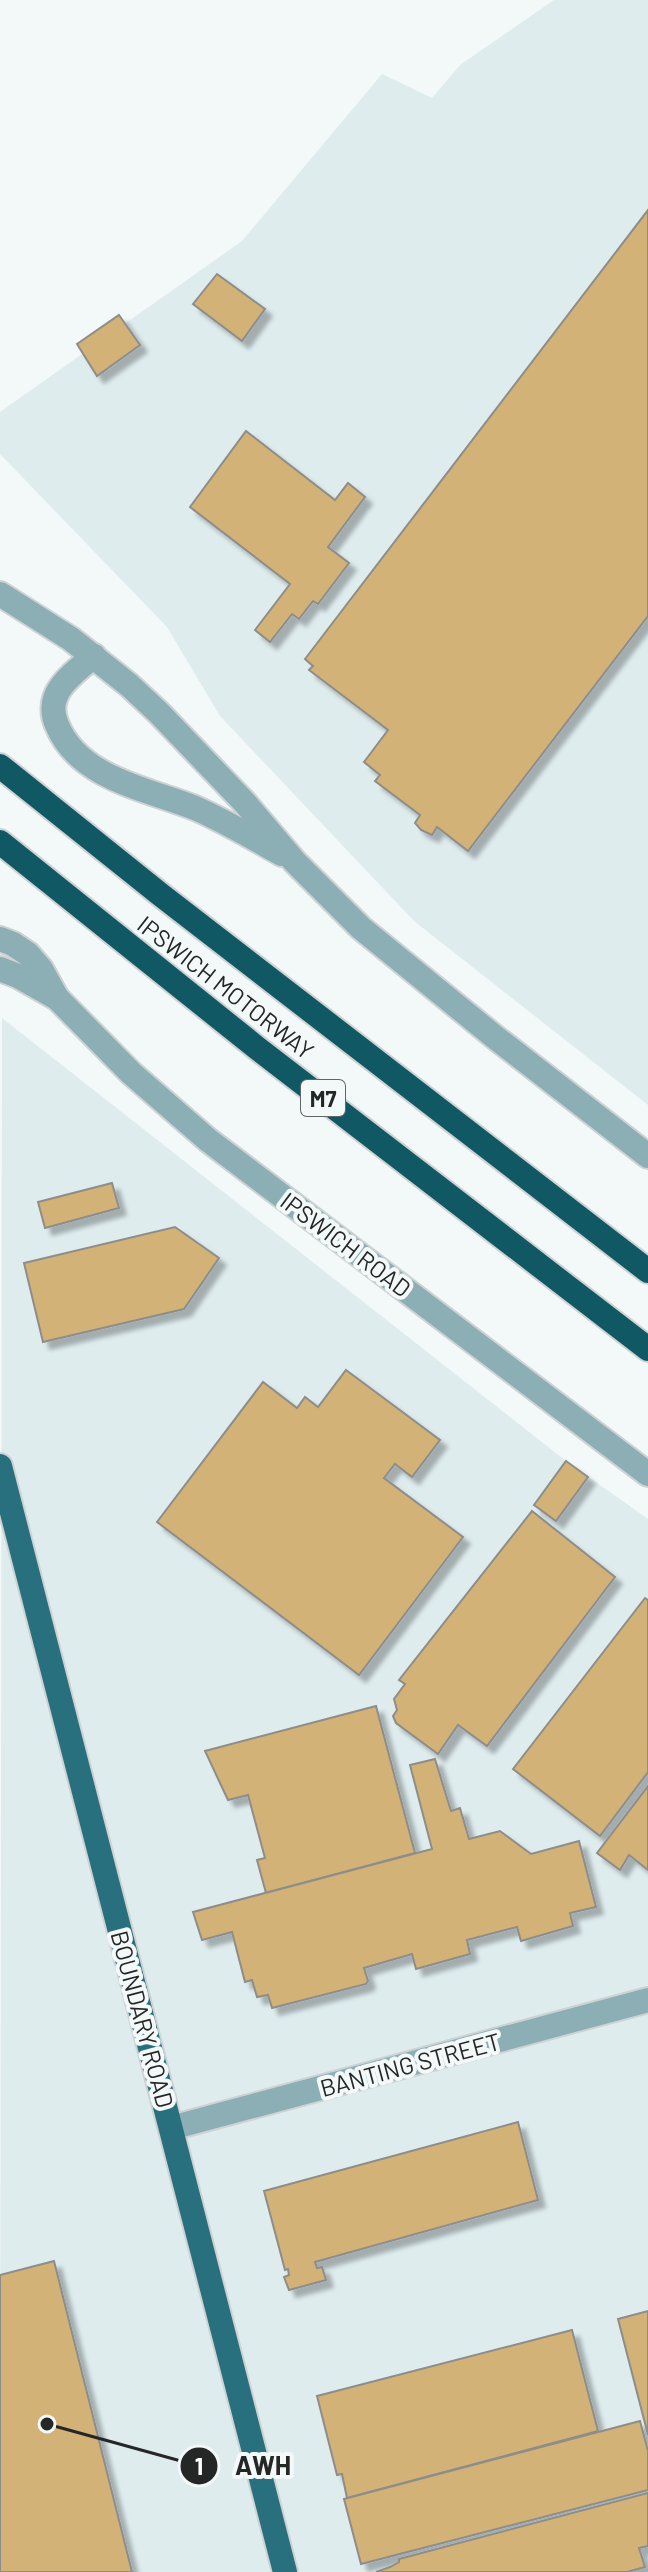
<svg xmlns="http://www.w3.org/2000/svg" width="648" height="2572" viewBox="0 0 648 2572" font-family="Barlow,sans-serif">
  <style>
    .built { fill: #deecee }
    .building { fill: #d2b277; stroke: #8e8d89; stroke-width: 2; filter: url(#shadow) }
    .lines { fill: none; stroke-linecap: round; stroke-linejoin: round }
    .minor-casing { stroke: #ced2d3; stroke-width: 28 }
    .major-casing { stroke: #ced2d3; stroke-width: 28 }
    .highway-casing { stroke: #ced2d3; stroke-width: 28 }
    .minor { stroke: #8caeb5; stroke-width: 24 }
    .major { stroke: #28707d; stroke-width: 24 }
    .highway { stroke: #105863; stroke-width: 24 }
    .labels { text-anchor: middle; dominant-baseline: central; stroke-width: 8; stroke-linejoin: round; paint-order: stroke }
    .shield { fill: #f3f8f9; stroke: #636666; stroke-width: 2 }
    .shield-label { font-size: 22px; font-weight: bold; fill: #252727 }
    .street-label { font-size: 24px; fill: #252727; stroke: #f3f8f9 }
    .leader { fill: none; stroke: #252727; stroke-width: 3 }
    .callout-dot { fill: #252727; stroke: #f3f8f9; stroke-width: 3 }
    .mark-label { font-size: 24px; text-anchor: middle; font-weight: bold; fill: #fff }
    .callout-label { font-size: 26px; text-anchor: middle; font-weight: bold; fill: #252727; stroke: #f3f8f9; stroke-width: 8; stroke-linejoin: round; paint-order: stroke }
  </style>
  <defs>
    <filter id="shadow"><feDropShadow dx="7" dy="7" stdDeviation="2" flood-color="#0004"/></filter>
  </defs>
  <rect width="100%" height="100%" fill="#f3f8f9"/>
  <g class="built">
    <polygon points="554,0 648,0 648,1105 414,921 220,716 167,627 0,454 0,412 242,241 382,74 432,98 460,65"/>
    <polygon points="2,1018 566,1461 648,1519 648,2572 0,2572"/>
  </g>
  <g class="building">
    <polygon points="648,210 648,616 468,851 437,827 432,835 421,830 415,823 420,815 375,781 380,775 364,762 388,730 309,670 313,666 305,659"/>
    <polygon points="217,274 265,309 242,341 193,304"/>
    <polygon points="119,315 140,345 97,376 77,344"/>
    <polygon points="246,431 335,500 348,483 365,497 328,547 349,563 318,604 313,601 299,619 292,614 270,642 255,630 290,584 190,507"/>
    <polygon points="112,1183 119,1208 45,1228 38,1202"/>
    <polygon points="175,1227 219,1258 184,1309 43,1342 24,1263"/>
    <polygon points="346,1370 440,1440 412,1477 395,1464 384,1478 463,1537 359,1675 157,1522 263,1382 297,1408 305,1397 318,1407"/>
    <polygon points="566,1461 588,1477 556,1521 534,1505"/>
    <polygon points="532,1511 615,1577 487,1746 458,1725 438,1754 396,1723 393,1716 397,1710 394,1699 405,1684 399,1680"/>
    <polygon points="645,1598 648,1600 648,1772 600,1836 513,1769"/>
    <polygon points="376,1706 415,1853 266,1893 257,1860 265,1858 248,1795 228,1800 205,1751"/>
    <polygon points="435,1759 451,1811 460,1808 469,1839 500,1831 531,1854 579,1841 596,1907 570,1913 573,1926 521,1941 517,1927 467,1940 470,1954 416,1969 412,1954 364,1968 368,1981 366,1984 272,2008 268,1995 257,1997 252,1980 245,1982 232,1932 202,1940 193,1912 432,1849 410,1765"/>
    <polygon points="648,1786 648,1870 629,1855 620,1870 597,1853"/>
    <polygon points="518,2122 538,2200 315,2262 317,2268 322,2267 326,2280 289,2290 284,2277 289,2275 288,2269 285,2270 264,2191"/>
    <polygon points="54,2261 132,2572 0,2572 0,2275"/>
    <polygon points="648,2311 648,2435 618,2319"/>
    <polygon points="572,2330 598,2431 347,2498 342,2474 337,2475 317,2396"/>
    <polygon points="640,2421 648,2451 648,2490 361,2564 344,2499"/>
    <polygon points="648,2493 648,2546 639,2548 645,2567 627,2572 376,2572 390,2567 399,2562 399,2559"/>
  </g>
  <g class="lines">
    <defs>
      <g id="minor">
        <polyline points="0,594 71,639 129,685 159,713 245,803 295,862 361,928 496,1038 648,1156"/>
        <path d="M 94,656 C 82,666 67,677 59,690 C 52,701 52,714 57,725 C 79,779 148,789 195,808 C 225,821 253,838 282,854"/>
        <polyline points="0,939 13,944 28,954 41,969 57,998 131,1073 208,1140 648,1474"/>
        <polyline points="0,969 18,976 57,998"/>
        <polyline points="171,2128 648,2000"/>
      </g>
      <polyline id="major" points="0,1466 285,2572"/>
      <g id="highway">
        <polyline points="0,766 161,895 648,1271"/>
        <polyline points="0,842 257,1048 648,1349"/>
      </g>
    </defs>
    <use href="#minor" class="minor-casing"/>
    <use href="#major" class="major-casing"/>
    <use href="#highway" class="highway-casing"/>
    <use href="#minor" class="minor"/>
    <use href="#major" class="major"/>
    <use href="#highway" class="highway"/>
  </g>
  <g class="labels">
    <rect class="shield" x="301" y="1080" width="44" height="36" rx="6"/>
    <g class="shield-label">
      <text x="323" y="1098">M7</text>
    </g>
    <g class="street-label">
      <text transform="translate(226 987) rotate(38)">IPSWICH MOTORWAY</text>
      <text transform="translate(346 1244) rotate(37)">IPSWICH ROAD</text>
      <text transform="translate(143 2019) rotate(75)">BOUNDARY ROAD</text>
      <text transform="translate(410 2064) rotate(-15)">BANTING STREET</text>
    </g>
  </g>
  <path class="leader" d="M47 2424L199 2466"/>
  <g class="callout-dot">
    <circle cx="47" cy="2424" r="8"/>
    <circle cx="199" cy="2466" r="20"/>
  </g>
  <g class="mark-label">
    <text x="199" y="2475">1</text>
  </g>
  <g class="callout-label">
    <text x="263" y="2475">AWH</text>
  </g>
</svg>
